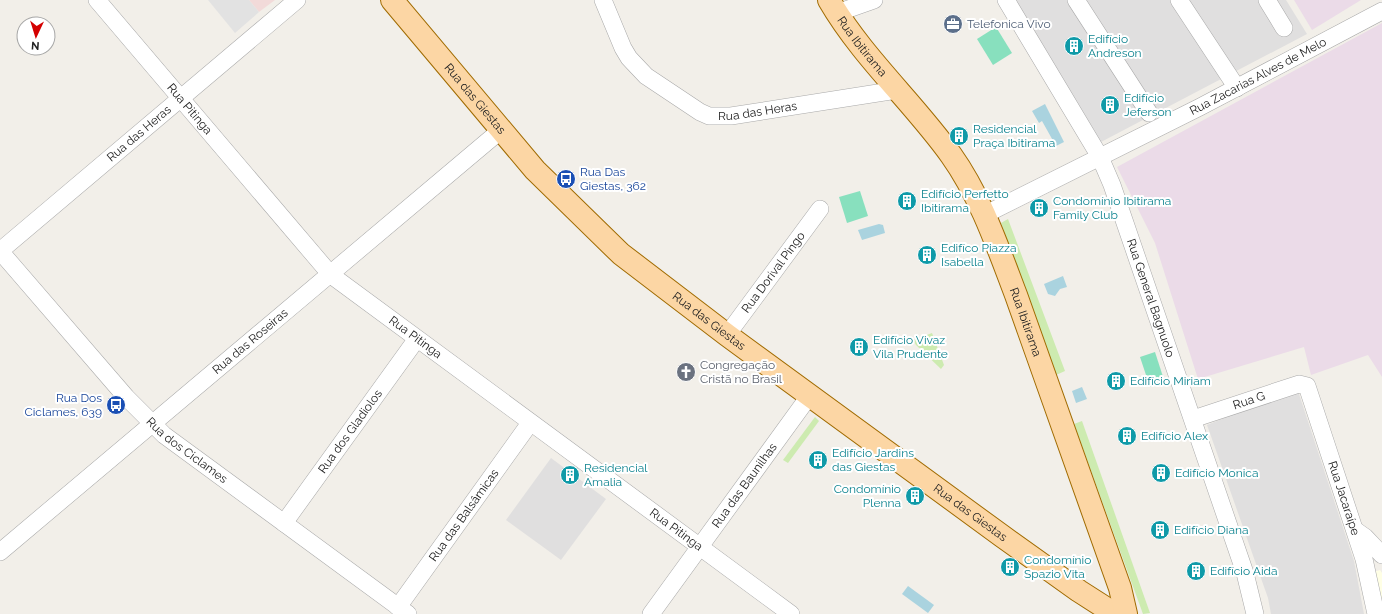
<svg xmlns="http://www.w3.org/2000/svg" width="1382" height="614" viewBox="0 0 1382 614" font-family="Raleway,sans-serif">
  <style>
    .residential { fill: #e0dfdf }
    .commercial { fill: #f2dad9 }
    .industrial { fill: #ebdbe8 }
    .education { fill: #ffffe5 }
    .grass { fill: #cdebb0 }
    .pitch { fill: #88e0be }
    .parking { fill: #e2e2e2 }
    .water { fill: #aad3df }
    .lines { fill: none; stroke-linecap: round; stroke-linejoin: round }
    .minor-casing { stroke: #a9a9a9; stroke-width: 18 }
    .major-casing { stroke: #a06b00; stroke-width: 24 }
    .minor { stroke: #fff; stroke-width: 17 }
    .major { stroke: #fcd6a4; stroke-width: 22 }
    .labels { text-anchor: middle; dominant-baseline: central; stroke-width: 4; stroke-linejoin: round; paint-order: stroke }
    .service-label { font-size: 12px; fill: #4e5e75; stroke: #fff; text-anchor: start }
    .culture-label { font-size: 12px; fill: #0d838f; stroke: #fff; text-anchor: start }
    .street-label { font-size: 12px; fill: #222; stroke: #fff }
    .transit-label { font-size: 12px; fill: #164399; stroke: #fff; text-anchor: start }
    .worship-label { font-size: 12px; fill: #5b616d; stroke: #fff; text-anchor: start }
  </style>
  <rect width="100%" height="100%" fill="#f2efe9"/>
  <g class="residential">
    <polygon points="1016,0 1286,0 1307,34 1101,142"/>
    <polygon points="1297,388 1354,561 1364,614 1271,614 1268,598 1207,425"/>
    <polygon points="551,458 606,499 561,560 506,520"/>
  </g>
  <polygon class="commercial" points="249,0 275,0 259,12"/>
  <g class="industrial">
    <polygon points="1294,0 1361,0 1312,30"/>
    <polygon points="1382,23 1382,377 1368,355 1311,375 1304,347 1198,379 1155,243 1117,167"/>
  </g>
  <polygon class="education" points="1380,570 1382,573 1382,605 1374,572"/>
  <g class="grass">
    <polygon points="1008,219 1065,371 1056,375 1001,223"/>
    <polygon points="932,333 944,365 941,369 916,345 913,340"/>
    <polygon points="815,417 819,421 788,463 783,460"/>
    <polygon points="1082,421 1150,613 1143,614 1074,424"/>
  </g>
  <g class="pitch">
    <polygon points="996,27 1012,53 993,65 977,39"/>
    <polygon points="860,191 868,216 847,223 839,197"/>
    <polygon points="1155,352 1165,383 1150,387 1140,357"/>
  </g>
  <polygon class="parking" points="208,0 249,0 259,12 235,33"/>
  <g class="water">
    <polygon points="1045,104 1064,142 1056,146 1042,121 1039,123 1032,111"/>
    <polygon points="879,224 883,225 885,233 862,240 858,230"/>
    <polygon points="1063,276 1067,287 1060,289 1055,296 1048,294 1044,284"/>
    <polygon points="1082,387 1087,399 1076,403 1072,391"/>
    <polygon points="908,586 934,605 928,613 902,594"/>
  </g>
  <g class="lines">
    <defs>
      <g id="minor">
        <path id="s1" d="M 97,0 L 331,275 L 791,614"/>
        <path id="s2" d="M 603,0 L 623,48 L 629,58 L 646,76 L 700,112 L 709,116 L 731,116 L 897,90"/>
        <path id="s3" d="M 1006,0 L 1100,157 L 1112,185 L 1245,573 L 1255,614"/>
        <polyline points="1076,0 1149,113"/>
        <polyline points="1179,0 1237,88"/>
        <polyline points="1267,0 1284,28"/>
        <polyline points="837,13 874,0"/>
        <path id="s4" d="M 984,215 L 1200,107 L 1382,11"/>
        <path id="s5" d="M 0,251 L 126,397 L 164,435 L 408,614"/>
        <path id="s6" d="M 0,251 L 297,0"/>
        <path id="s7" d="M 727,335 L 820,209"/>
        <path id="s8" d="M 1193,419 L 1299,384 L 1307,386 L 1364,559 L 1376,614"/>
        <path id="s9" d="M 284,523 L 416,340"/>
        <polyline points="1355,530 1365,537 1382,555"/>
        <path id="s10" d="M 0,552 L 501,130"/>
        <path id="s11" d="M 398,607 L 530,423"/>
        <path id="s12" d="M 651,614 L 810,395"/>
      </g>
      <g id="major">
        <path id="s13" d="M 392,0 L 535,170 L 621,254 L 727,335 L 1002,536 L 1079,591 L 1115,614"/>
        <path id="s14" d="M 829,0 C 862,57 913,102 951,155 C 981,197 998,248 1016,295 L 1120,588 L 1126,614"/>
      </g>
    </defs>
    <use href="#minor" class="minor-casing"/>
    <use href="#major" class="major-casing"/>
    <use href="#minor" class="minor"/>
    <use href="#major" class="major"/>
  </g>
  <defs>
    <symbol id="office-disc" viewBox="-11 -11 22 22"><circle r="9.5" fill="#5c6f8a" stroke="#fff"/><path d="M-6-3h4V-5.5h4V-3h4V5H-6ZM-1-4.5V-3h2v-1.5ZM-6 0V1H6V0Z" fill="#fff"/></symbol>
    <symbol id="building-disc" viewBox="-11 -11 22 22"><circle r="9.5" fill="#0f9aa8" stroke="#fff"/><path d="M-4-6H4V6H1V3H-1V6H-4ZM-2.5-4.3h1.7v1.8h-1.7ZM.8-4.3h1.7v1.8H.8ZM-2.5-1h1.7V.8h-1.7ZM.8-1h1.7V.8H.8Z" fill="#fff"/></symbol>
    <symbol id="bus-disc" viewBox="-11 -11 22 22"><circle r="9.5" fill="#1a4fb4" stroke="#fff"/><path d="M-5-6H5V4H4V6H2V4H-2V6H-4V4H-5ZM-3.5-4V0h7V-4ZM-3.5 1.2v1.5H-2V1.2ZM2 1.2v1.5H3.5V1.2Z" fill="#fff"/></symbol>
    <symbol id="church-disc" viewBox="-11 -11 22 22"><circle r="9.5" fill="#6b7280" stroke="#fff"/><path d="M-1.2-6h2.4v3.5h3.3v2.4h-3.3V6h-2.4V-.1h-3.3v-2.4h3.3Z" fill="#fff"/></symbol>
  </defs>
  <g fill-rule="evenodd">
    <use href="#office-disc" x="942" y="13" width="22" height="22"/>
    <use href="#building-disc" x="1063" y="35" width="22" height="22"/>
    <use href="#building-disc" x="1099" y="94" width="22" height="22"/>
    <use href="#building-disc" x="948" y="125" width="22" height="22"/>
    <use href="#bus-disc" x="555" y="168" width="22" height="22"/>
    <use href="#building-disc" x="896" y="190" width="22" height="22"/>
    <use href="#building-disc" x="1028" y="197" width="22" height="22"/>
    <use href="#building-disc" x="916" y="244" width="22" height="22"/>
    <use href="#building-disc" x="848" y="336" width="22" height="22"/>
    <use href="#church-disc" x="675" y="361" width="22" height="22"/>
    <use href="#building-disc" x="1105" y="370" width="22" height="22"/>
    <use href="#bus-disc" x="105" y="394" width="22" height="22"/>
    <use href="#building-disc" x="1116" y="425" width="22" height="22"/>
    <use href="#building-disc" x="807" y="449" width="22" height="22"/>
    <use href="#building-disc" x="1150" y="462" width="22" height="22"/>
    <use href="#building-disc" x="559" y="464" width="22" height="22"/>
    <use href="#building-disc" x="904" y="485" width="22" height="22"/>
    <use href="#building-disc" x="1149" y="519" width="22" height="22"/>
    <use href="#building-disc" x="999" y="556" width="22" height="22"/>
    <use href="#building-disc" x="1185" y="560" width="22" height="22"/>
  </g>
  <g class="labels">
    <g class="service-label">
      <text x="967" y="24">Telefonica Vivo</text>
    </g>
    <g class="culture-label">
      <text x="1088" y="39">Edifício<tspan x="1088" dy="14">Andreson</tspan></text>
      <text x="1124" y="98">Edifício<tspan x="1124" dy="14">Jeferson</tspan></text>
      <text x="973" y="129">Residencial<tspan x="973" dy="14">Praça Ibitirama</tspan></text>
      <text x="921" y="194">Edifício Perfetto<tspan x="921" dy="14">Ibitirama</tspan></text>
      <text x="1053" y="201">Condomínio Ibitirama<tspan x="1053" dy="14">Family Club</tspan></text>
      <text x="941" y="248">Edifíco Piazza<tspan x="941" dy="14">Isabella</tspan></text>
      <text x="873" y="340">Edifício Vivaz<tspan x="873" dy="14">Vila Prudente</tspan></text>
      <text x="1130" y="381">Edifício Miriam</text>
      <text x="1141" y="436">Edifício Alex</text>
      <text x="832" y="453">Edifício Jardins<tspan x="832" dy="14">das Giestas</tspan></text>
      <text x="584" y="468">Residencial<tspan x="584" dy="14">Amalia</tspan></text>
      <text x="1175" y="473">Edifício Monica</text>
      <text x="901" y="489" text-anchor="end">Condomínio<tspan x="901" dy="14">Plenna</tspan></text>
      <text x="1174" y="530">Edifício Diana</text>
      <text x="1024" y="560">Condomínio<tspan x="1024" dy="14">Spazio Vita</tspan></text>
      <text x="1210" y="571">Edifício Aida</text>
    </g>
    <g class="street-label">
      <text stroke="none"><textPath href="#s14" startOffset="57">Rua Ibitirama</textPath></text>
      <text stroke="none"><textPath href="#s4" startOffset="307">Rua Zacarias Alves de Melo</textPath></text>
      <text stroke="none"><textPath href="#s13" startOffset="129">Rua das Giestas</textPath></text>
      <text stroke="none"><textPath href="#s1" startOffset="143">Rua Pitinga</textPath></text>
      <text stroke="none"><textPath href="#s2" startOffset="212">Rua das Heras</textPath></text>
      <text stroke="none"><textPath href="#s6" startOffset="182">Rua das Heras</textPath></text>
      <text stroke="none"><textPath href="#s7" startOffset="78">Rua Dorival Pingo</textPath></text>
      <text stroke="none"><textPath href="#s3" startOffset="333">Rua General Bagnuolo</textPath></text>
      <text stroke="none"><textPath href="#s13" startOffset="453">Rua das Giestas</textPath></text>
      <text stroke="none"><textPath href="#s14" startOffset="381">Rua Ibitirama</textPath></text>
      <text stroke="none"><textPath href="#s1" startOffset="466">Rua Pitinga</textPath></text>
      <text stroke="none"><textPath href="#s10" startOffset="327">Rua das Roseiras</textPath></text>
      <text stroke="none"><textPath href="#s8" startOffset="59">Rua G</textPath></text>
      <text stroke="none"><textPath href="#s9" startOffset="113">Rua dos Gladiolos</textPath></text>
      <text stroke="none"><textPath href="#s5" startOffset="274">Rua dos Ciclames</textPath></text>
      <text stroke="none"><textPath href="#s12" startOffset="159">Rua das Baunilhas</textPath></text>
      <text stroke="none"><textPath href="#s8" startOffset="238">Rua Jacaraípe</textPath></text>
      <text stroke="none"><textPath href="#s13" startOffset="777">Rua das Giestas</textPath></text>
      <text stroke="none"><textPath href="#s11" startOffset="113">Rua das Balsâmicas</textPath></text>
      <text stroke="none"><textPath href="#s1" startOffset="790">Rua Pitinga</textPath></text>
    </g>
    <g class="transit-label">
      <text x="580" y="172">Rua Das<tspan x="580" dy="14">Giestas, 362</tspan></text>
      <text x="102" y="398" text-anchor="end">Rua Dos<tspan x="102" dy="14">Ciclames, 639</tspan></text>
    </g>
    <g class="worship-label">
      <text x="700" y="365">Congregação<tspan x="700" dy="14">Cristã no Brasil</tspan></text>
    </g>
  </g>
  <g transform="translate(36 36) rotate(184)"><circle r="19" fill="#ffffff" stroke="#a7a7a7"/>
  <path d="M0-3L7 15L0 10L-7 15Z" fill="#d40000"/>
  <text y="-6" font-size="11" font-weight="bold" text-anchor="middle" fill="#222222">N</text>
  </g>
</svg>
